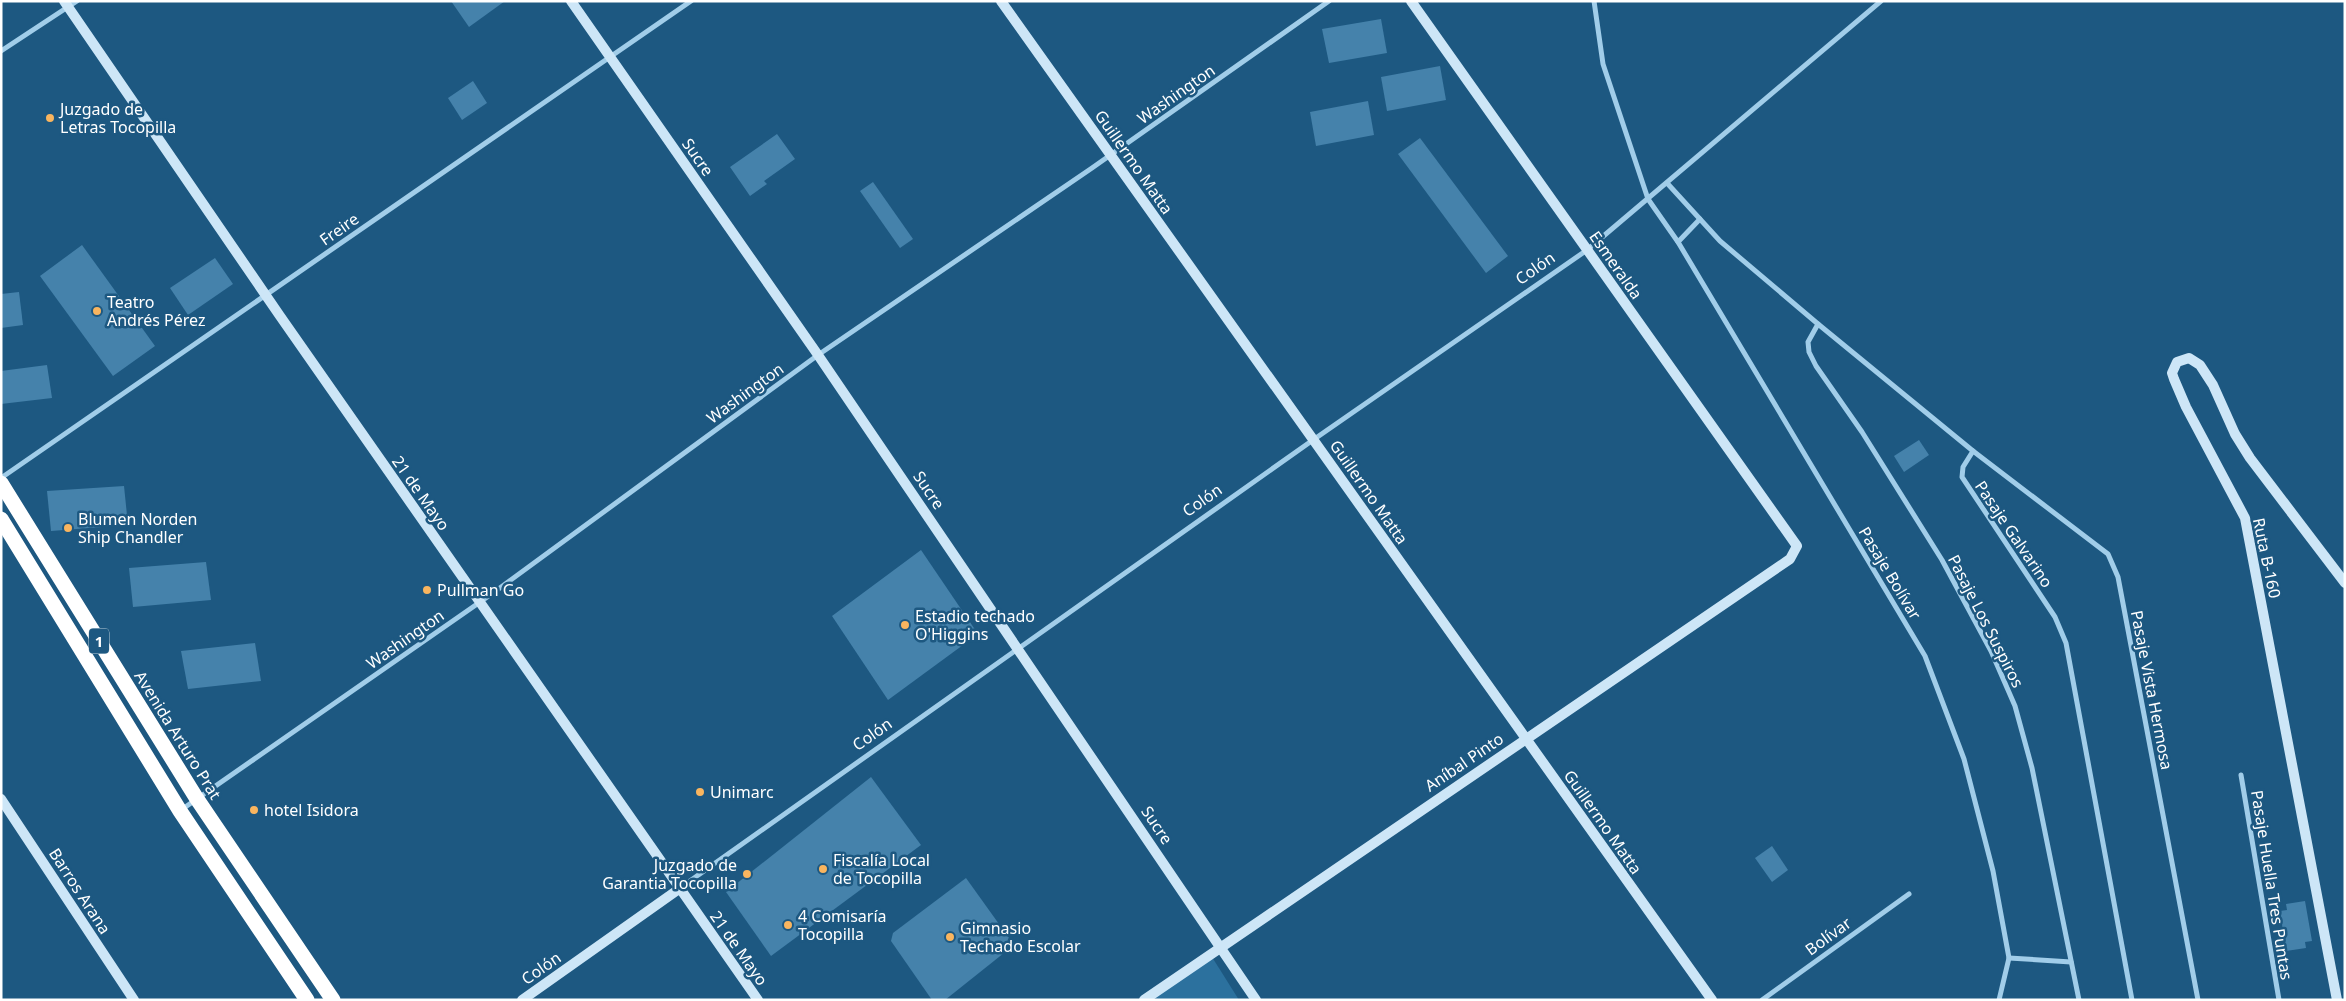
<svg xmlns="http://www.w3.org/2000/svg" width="2346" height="1001" viewBox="0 0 2346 1001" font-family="'Noto Sans',sans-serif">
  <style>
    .green { fill: #2c719e }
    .building { fill: #4582ab }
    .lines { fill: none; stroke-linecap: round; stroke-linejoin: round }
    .street { stroke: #a1cde9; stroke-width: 5 }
    .secondary { stroke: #cde6f7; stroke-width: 10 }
    .highway { stroke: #fff; stroke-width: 15 }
    .poi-dot { fill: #f9b55f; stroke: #1d5881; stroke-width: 2 }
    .labels { text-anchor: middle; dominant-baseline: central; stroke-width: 5; stroke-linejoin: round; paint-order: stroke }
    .shield { fill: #1d5881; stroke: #bbcdd9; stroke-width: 1 }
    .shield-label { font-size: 15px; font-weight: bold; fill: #fff }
    .street-label { font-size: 16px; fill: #fff; stroke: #1d5881 }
    .poi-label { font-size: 16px; fill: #fff; stroke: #1d5881; text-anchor: start }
  </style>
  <rect width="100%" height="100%" fill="#1d5881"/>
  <polygon class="green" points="1212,957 1239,1000 1151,1000"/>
  <g class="building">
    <polygon points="451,1 505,1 469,27"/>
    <polygon points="1381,19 1387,53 1329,63 1322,29"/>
    <polygon points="1440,66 1446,100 1387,111 1381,77"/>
    <polygon points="473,81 487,103 462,120 448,98"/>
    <polygon points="1368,101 1374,135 1316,146 1310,112"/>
    <polygon points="777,134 795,159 764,181 767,184 750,196 730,167"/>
    <polygon points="1420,138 1508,256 1486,273 1398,154"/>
    <polygon points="873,182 913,239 900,248 860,191"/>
    <polygon points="82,245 155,346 113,376 40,276"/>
    <polygon points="215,258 233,284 188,315 170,288"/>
    <polygon points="19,292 23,325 1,328 1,294"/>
    <polygon points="47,365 52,398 1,404 1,371"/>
    <polygon points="1919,440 1929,455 1904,472 1894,456"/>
    <polygon points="124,486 128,525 51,531 47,491"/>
    <polygon points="921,550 978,634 888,700 832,616"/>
    <polygon points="206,562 211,600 133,607 129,568"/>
    <polygon points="255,643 261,681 188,689 181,651"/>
    <polygon points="871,777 921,845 771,956 726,892"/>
    <polygon points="1772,846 1788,870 1772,882 1755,858"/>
    <polygon points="966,878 1014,945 945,1000 932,1000 891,941 893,933"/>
    <polygon points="2305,901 2312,941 2305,942 2306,948 2286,951 2280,911 2287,910 2286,904"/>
  </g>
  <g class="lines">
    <g class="street">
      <polyline points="1594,1 1603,64 1648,199 1678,242 1925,656 1964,759 1993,871 2009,958 1999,1000"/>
      <polyline points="1,51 77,1"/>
      <polyline points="1667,183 1720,241 1818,324 1973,451 1963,467 1962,477 2055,617 2066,643 2132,1000"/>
      <polyline points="1678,242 1700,219"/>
      <polyline points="1818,324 1808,342 1809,352 1816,366 1862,432 1942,560 1991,651 2015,706 2032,768 2079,1000"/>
      <polyline points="1973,451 2108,554 2118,577 2198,1000"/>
      <polyline points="1,478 691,1"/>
      <polyline points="2241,775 2279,1000"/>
      <polyline points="181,810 493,593 818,355 1092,168 1329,1"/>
      <polyline points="680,888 1313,440 1587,250 1881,1"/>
      <polyline points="2009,958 2071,962"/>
      <polyline points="1762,1000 1909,894"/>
    </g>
    <g class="secondary">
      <polyline points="64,1 280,316 758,1000"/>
      <polyline points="571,1 818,355 1256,1000"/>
      <polyline points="1001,1 1712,1000"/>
      <polyline points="1,799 134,1000"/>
      <polyline points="522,1000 679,889"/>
      <polyline points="1144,1000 1790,559 1797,546 1411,1"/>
      <polyline points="2337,1000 2245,518 2186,407 2174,379 2172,373 2177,362 2189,358 2200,365 2213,385 2235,434 2250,458 2345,583"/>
    </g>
    <g class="highway">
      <polyline points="1,483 197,799 333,1000"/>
      <polyline points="1,519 180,811 307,1000"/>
    </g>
  </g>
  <g class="poi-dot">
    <circle cx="50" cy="118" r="5"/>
    <circle cx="97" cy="311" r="5"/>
    <circle cx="68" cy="528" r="5"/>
    <circle cx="427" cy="590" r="5"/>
    <circle cx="905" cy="625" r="5"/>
    <circle cx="700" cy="792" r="5"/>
    <circle cx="254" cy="810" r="5"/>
    <circle cx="823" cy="869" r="5"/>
    <circle cx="747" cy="874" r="5"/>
    <circle cx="788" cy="925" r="5"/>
    <circle cx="950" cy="937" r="5"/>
  </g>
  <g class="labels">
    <rect class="shield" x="89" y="628.5" width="20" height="25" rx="4"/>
    <g class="shield-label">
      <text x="99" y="641">1</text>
    </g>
    <g class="street-label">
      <text transform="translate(1176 94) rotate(-35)">Washington</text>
      <text transform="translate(698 157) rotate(55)">Sucre</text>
      <text transform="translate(1134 162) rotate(55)">Guillermo Matta</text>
      <text transform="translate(339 229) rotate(-35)">Freire</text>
      <text transform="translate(1616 265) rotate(55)">Esmeralda</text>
      <text transform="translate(1535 268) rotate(-35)">Colón</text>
      <text transform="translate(745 393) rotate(-36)">Washington</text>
      <text transform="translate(929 490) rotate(56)">Sucre</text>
      <text transform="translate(1369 492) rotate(55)">Guillermo Matta</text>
      <text transform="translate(421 493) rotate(55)">21 de Mayo</text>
      <text transform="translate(1202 500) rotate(-35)">Colón</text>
      <text transform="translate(2014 534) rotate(56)">Pasaje Galvarino</text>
      <text transform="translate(2267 558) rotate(78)">Ruta B-160</text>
      <text transform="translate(1890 573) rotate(59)">Pasaje Bolívar</text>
      <text transform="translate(1986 621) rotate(63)">Pasaje Los Suspiros</text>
      <text transform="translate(405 639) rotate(-35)">Washington</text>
      <text transform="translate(2152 690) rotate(79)">Pasaje Vista Hermosa</text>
      <text transform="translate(872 734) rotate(-35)">Colón</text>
      <text transform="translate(178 735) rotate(58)">Avenida Arturo Prat</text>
      <text transform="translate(1464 762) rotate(-34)">Aníbal Pinto</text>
      <text transform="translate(1603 822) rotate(55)">Guillermo Matta</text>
      <text transform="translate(1157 825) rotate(56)">Sucre</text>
      <text transform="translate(2272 885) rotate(81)">Pasaje Huella Tres Puntas</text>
      <text transform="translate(80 891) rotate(57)">Barros Arana</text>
      <text transform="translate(1828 936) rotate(-36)">Bolívar</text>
      <text transform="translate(739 948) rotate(55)">21 de Mayo</text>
      <text transform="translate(541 968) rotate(-35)">Colón</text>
    </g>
    <g class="poi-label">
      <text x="60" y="109">Juzgado de<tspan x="60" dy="18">Letras Tocopilla</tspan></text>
      <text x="107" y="302">Teatro<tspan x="107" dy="18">Andrés Pérez</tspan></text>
      <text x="78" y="519">Blumen Norden<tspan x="78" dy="18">Ship Chandler</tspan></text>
      <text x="437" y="590">Pullman Go</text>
      <text x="915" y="616">Estadio techado<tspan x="915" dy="18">O'Higgins</tspan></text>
      <text x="710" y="792">Unimarc</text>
      <text x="264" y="810">hotel Isidora</text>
      <text x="833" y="860">Fiscalía Local<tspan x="833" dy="18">de Tocopilla</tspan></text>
      <text x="737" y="865" text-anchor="end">Juzgado de<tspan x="737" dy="18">Garantia Tocopilla</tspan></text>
      <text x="798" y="916">4 Comisaría<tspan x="798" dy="18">Tocopilla</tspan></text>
      <text x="960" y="928">Gimnasio<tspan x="960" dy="18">Techado Escolar</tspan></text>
    </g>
  </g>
  <rect width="2346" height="1001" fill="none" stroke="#ffffff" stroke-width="5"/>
</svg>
